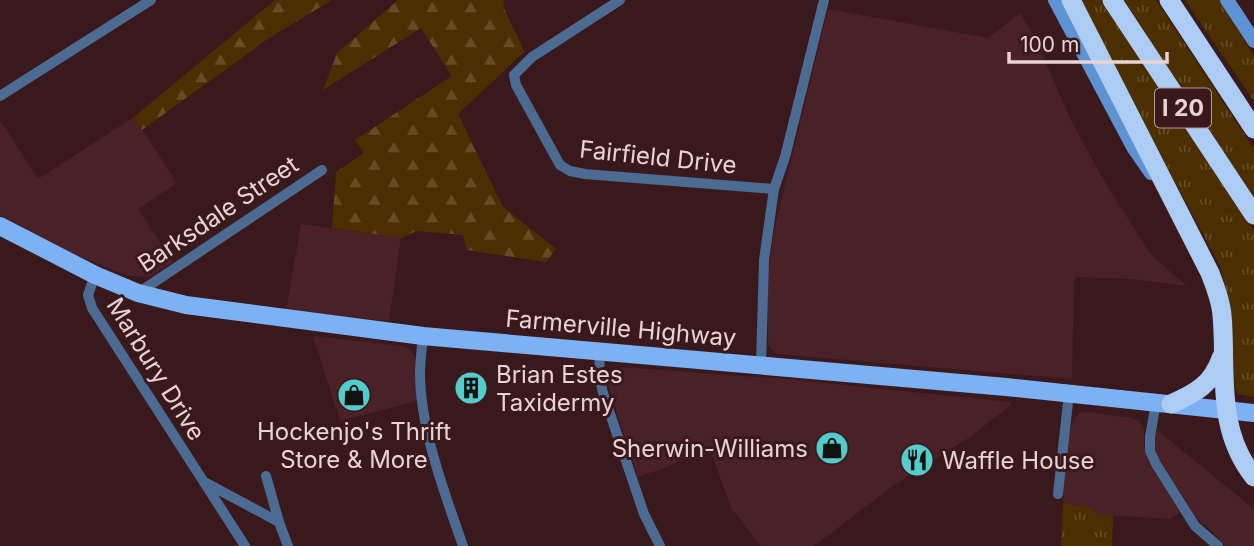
<svg xmlns="http://www.w3.org/2000/svg" width="1254" height="546" viewBox="0 0 1254 546" font-family="Inter,sans-serif">
  <style>
    .built { fill: #492126 }
    .grass { fill: url(#grass-tufts) }
    .forest { fill: url(#forest-firs) }
    .lines { fill: none; stroke-linecap: round; stroke-linejoin: round }
    .street { stroke: #4b6b93; stroke-width: 10 }
    .secondary { stroke: #5e93d3; stroke-width: 14 }
    .primary { stroke: #7cb1f4; stroke-width: 18 }
    .highway { stroke: #adccf4; stroke-width: 19 }
    .labels { text-anchor: middle; dominant-baseline: central; stroke-width: 6; stroke-linejoin: round; paint-order: stroke }
    .shield { fill: #3a191c; stroke: #b59b9d; stroke-width: 2 }
    .shield-label { font-size: 23px; font-weight: bold; fill: #ead3d4 }
    .street-label { font-size: 24px; fill: #ead3d4; stroke: #3a191c }
    .poi-label { font-size: 24px; fill: #ead3d4; stroke: #3a191c; text-anchor: start }
  </style>
  <defs>
    <pattern id="grass-tufts" width="24" height="20" patternUnits="userSpaceOnUse" patternTransform="scale(1.75)"><rect width="24" height="20" fill="#4b2f00"/><path d="M3 7l-1-3M5 7V3M7 7l1-3M15 17l-1-3M17 17v-4M19 17l1-3" fill="none" stroke="#654c24"/></pattern>
    <pattern id="forest-firs" width="22" height="20" patternUnits="userSpaceOnUse" patternTransform="scale(1.75)"><rect width="22" height="20" fill="#4b2f00"/><path d="M5 1l3.5 6h-7zM16 11l3.5 6h-7z" fill="#654c24"/></pattern>
  </defs>
  <rect width="100%" height="100%" fill="#3a191c"/>
  <g class="built">
    <polygon points="828,9 988,38 1020,13 1034,36 1071,120 1103,179 1151,255 1187,286 1130,279 1076,277 1074,281 1072,379 776,354 769,346 768,340 768,272 775,226"/>
    <polygon points="134,117 177,183 138,209 173,262 149,277 128,276 71,253 0,215 0,120 38,179"/>
    <polygon points="301,224 401,238 389,321 286,310"/>
    <polygon points="313,336 401,346 410,349 415,357 417,401 340,421"/>
    <polygon points="622,367 785,379 1011,402 1010,406 970,437 893,486 814,546 761,546 731,508 709,446 667,467 638,477 607,382 612,371"/>
    <polygon points="1088,412 1132,418 1139,421 1144,429 1144,446 1148,462 1180,512 1170,519 1092,514 1091,508 1063,503 1067,440 1074,419 1079,413"/>
    <polygon points="1157,430 1254,509 1254,546 1225,546 1207,526 1198,520 1157,455 1154,440"/>
  </g>
  <g class="grass">
    <polygon points="1078,0 1101,0 1254,231 1254,397 1238,394 1235,388 1231,312 1220,266"/>
    <polygon points="1124,0 1156,0 1254,149 1254,198"/>
    <polygon points="1185,0 1219,0 1254,56 1254,101"/>
    <polygon points="1063,503 1092,508 1093,514 1113,515 1112,546 1061,546"/>
  </g>
  <g class="forest">
    <polygon points="275,0 332,0 269,38 142,130 134,117"/>
    <path d="M 398,0 L 505,0 L 503,5 C 509,22 519,36 524,52 L 458,114 L 503,207 L 556,249 L 546,262 L 467,250 L 463,235 L 417,231 L 401,238 L 332,228 L 336,172 L 364,153 L 355,140 L 452,76 L 421,28 L 323,90 L 337,53 Z"/>
  </g>
  <g class="lines">
    <g class="street">
      <polyline points="620,0 532,57 514,75 516,85 560,165 570,171 585,174 774,189 785,157 824,0"/>
      <polyline points="0,96 151,0"/>
      <polyline points="95,275 88,295 92,308 245,546"/>
      <polyline points="138,293 322,170"/>
      <path d="M 423,336 C 422,348 420,361 420,373 C 420,429 445,494 463,546"/>
      <polyline points="600,351 599,375 603,393 644,514 660,546"/>
      <polyline points="761,364 764,260 774,189"/>
      <polyline points="1156,402 1150,437 1150,451 1156,464 1195,526 1218,546"/>
      <polyline points="266,476 279,522"/>
      <polyline points="206,483 279,522 288,546"/>
      <polyline points="1058,494 1069,393"/>
    </g>
    <g class="secondary">
      <polyline points="1055,0 1133,147 1151,173"/>
      <polyline points="1227,0 1254,41"/>
    </g>
    <polyline class="primary" points="0,226 95,275 138,293 186,305 423,336 1006,387 1254,413"/>
    <g class="highway">
      <path d="M 1071,0 L 1210,273 C 1215,286 1221,301 1222,315 C 1227,371 1215,428 1254,477"/>
      <polyline points="1112,0 1254,215"/>
      <polyline points="1169,0 1254,129"/>
      <path d="M 1171,404 C 1196,393 1212,384 1221,358"/>
    </g>
  </g>
  <defs>
    <symbol id="building-disc" viewBox="-11 -11 22 22"><circle r="9.5" fill="#52cdcc" stroke="#3a191c"/><path d="M-4-6H4V6H1V3H-1V6H-4ZM-2.5-4.3h1.7v1.8h-1.7ZM.8-4.3h1.7v1.8H.8ZM-2.5-1h1.7V.8h-1.7ZM.8-1h1.7V.8H.8Z" fill="#111"/></symbol>
    <symbol id="shop-disc" viewBox="-11 -11 22 22"><circle r="9.5" fill="#52cdcc" stroke="#3a191c"/><path d="M-5-2.5h2.3a2.7 3.5 0 0 1 5.4 0H5L5.5 6h-11ZM-1.5-2.5h3a1.5 2.3 0 0 0-3 0Z" fill="#111"/></symbol>
    <symbol id="restaurant-disc" viewBox="-11 -11 22 22"><circle r="9.5" fill="#52cdcc" stroke="#3a191c"/><path d="M-5-6h1v4h1v-4h1v4h1v-4h1v5L-1.5 .5V6h-2V.5L-5-1ZM5-6V6H3V1.5H1.5Q1.5-4 5-6Z" fill="#111"/></symbol>
  </defs>
  <g fill-rule="evenodd">
    <use href="#building-disc" x="452" y="369" width="38" height="38"/>
    <use href="#shop-disc" x="335" y="376" width="38" height="38"/>
    <use href="#shop-disc" x="813" y="429" width="38" height="38"/>
    <use href="#restaurant-disc" x="898" y="441" width="38" height="38"/>
  </g>
  <g class="labels">
    <rect class="shield" x="1155" y="88.5" width="56" height="39" rx="5"/>
    <g class="shield-label">
      <text x="1183" y="108">I 20</text>
    </g>
    <g class="street-label">
      <text transform="translate(658 157) rotate(6)">Fairfield Drive</text>
      <text transform="translate(218 214) rotate(-34)">Barksdale Street</text>
      <text transform="translate(621 328) rotate(5)">Farmerville Highway</text>
      <text transform="translate(156 369) rotate(58)">Marbury Drive</text>
    </g>
    <g class="poi-label">
      <text x="496" y="374">Brian Estes<tspan x="496" dy="28">Taxidermy</tspan></text>
      <text x="354" y="431" text-anchor="middle">Hockenjo's Thrift<tspan x="354" dy="28">Store &amp; More</tspan></text>
      <text x="808" y="448" text-anchor="end">Sherwin-Williams</text>
      <text x="942" y="460">Waffle House</text>
    </g>
  </g>
  <path d="M1009 52v10h158v-10" fill="none" stroke="#ead3d4" stroke-width="3.5"/>
  <text x="1020" y="52" font-size="21" fill="#ead3d4" stroke="#3a191c" stroke-width="5" paint-order="stroke">100 m</text>
</svg>
